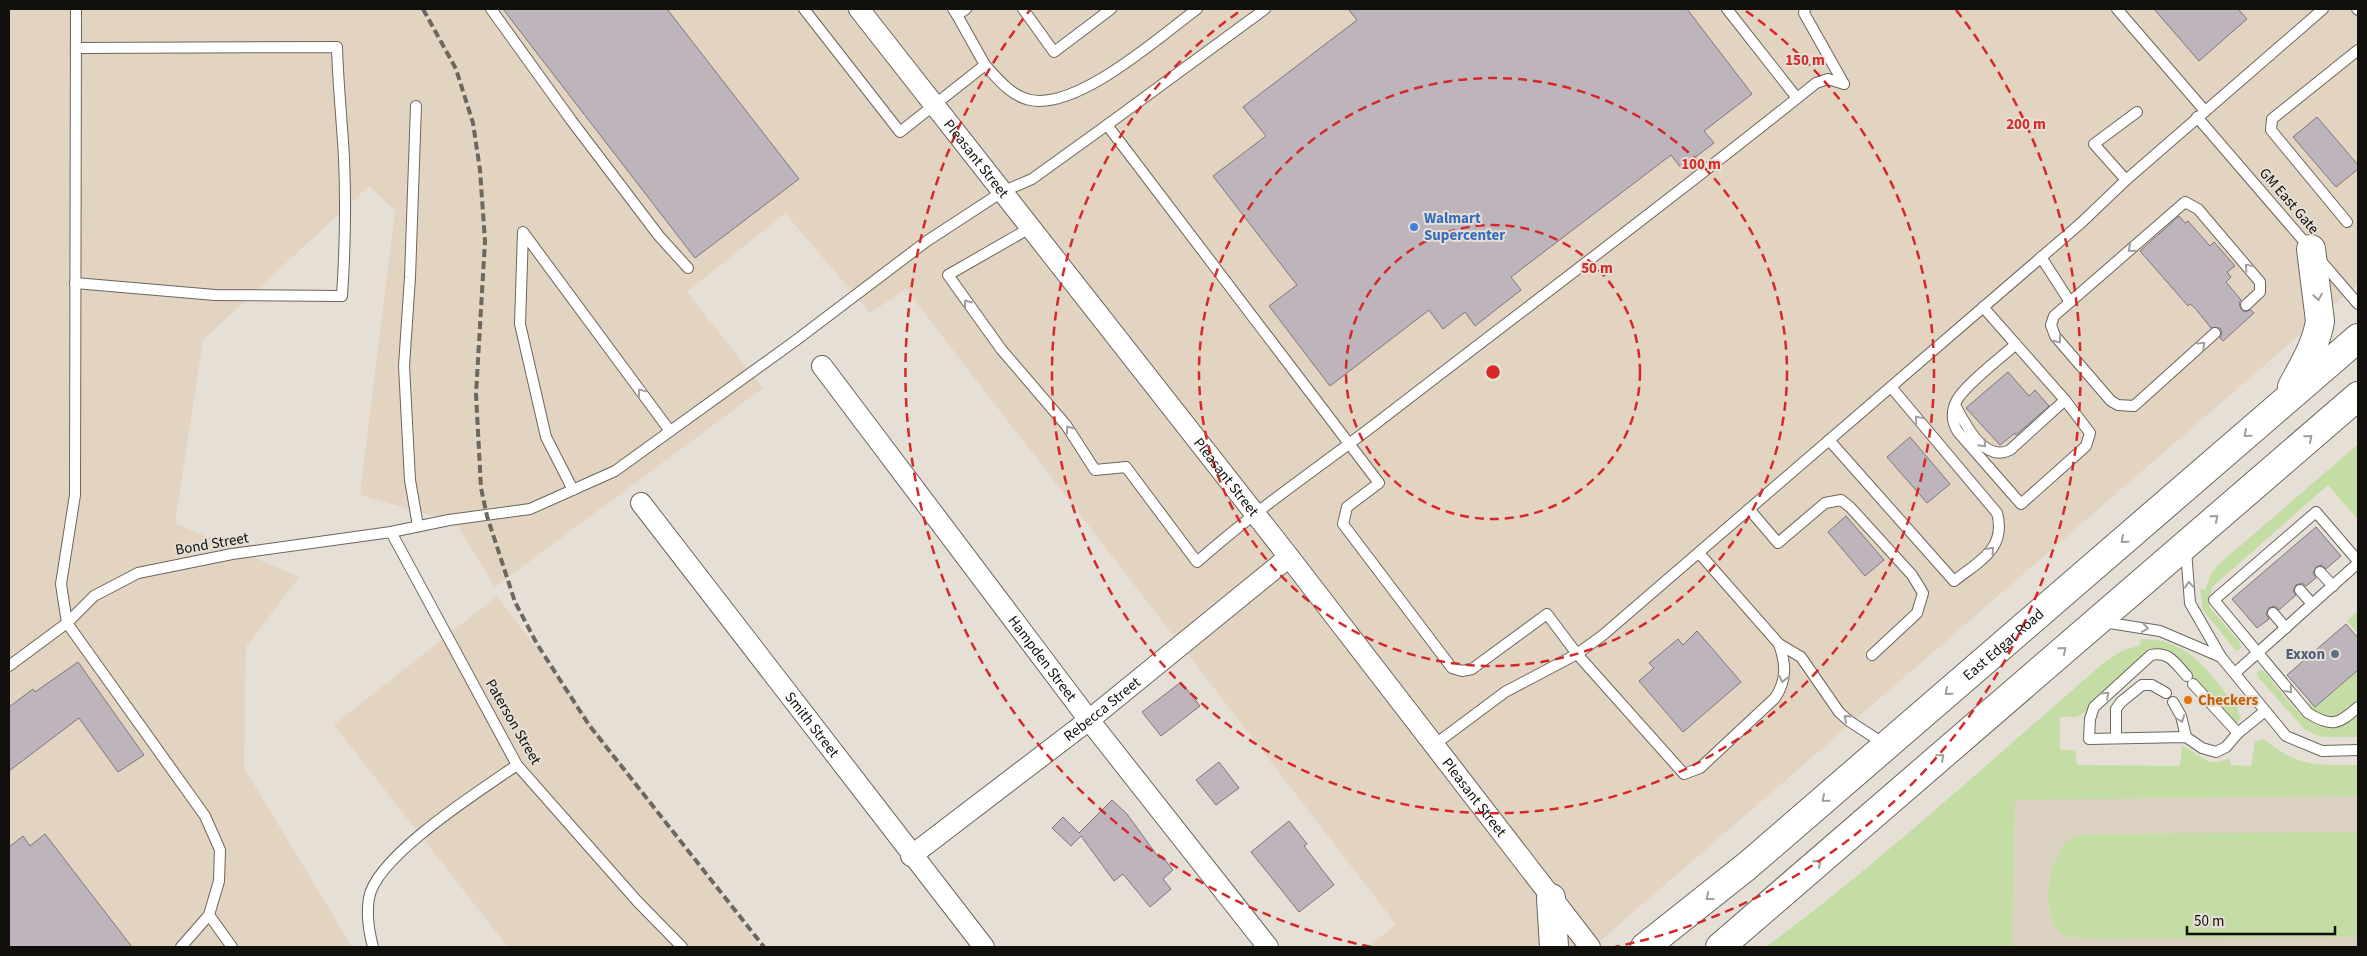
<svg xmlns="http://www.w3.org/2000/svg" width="2367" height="956" viewBox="0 0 2367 956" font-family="'Source Sans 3',sans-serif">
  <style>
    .built { fill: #dbd2c1 }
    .industrial { fill: #e3d3c1 }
    .green { fill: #c4dda4 }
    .building { fill: #bdb4bc; stroke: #7e767d }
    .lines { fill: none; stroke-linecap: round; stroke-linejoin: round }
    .lane-casing { stroke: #6b665d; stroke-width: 12 }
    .street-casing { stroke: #6b665d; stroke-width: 22 }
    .highway-casing { stroke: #6b665d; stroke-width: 30 }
    .lane { stroke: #fff; stroke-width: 10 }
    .street { stroke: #fff; stroke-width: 20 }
    .highway { stroke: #fff; stroke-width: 28 }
    .rail { stroke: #6b6761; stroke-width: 4; stroke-dasharray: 8 4; stroke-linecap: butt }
    .oneway { stroke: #a09f9e }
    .ring { fill: none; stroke: #d62828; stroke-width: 2.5; stroke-dasharray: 9 6 }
    .shop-dot { fill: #3f7fe0; stroke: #e5dfd5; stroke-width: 2 }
    .service-dot { fill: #5c6f8a; stroke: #e5dfd5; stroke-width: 2 }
    .food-dot { fill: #e8710a; stroke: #e5dfd5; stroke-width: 2 }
    .labels { text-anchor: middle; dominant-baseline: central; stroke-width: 4; stroke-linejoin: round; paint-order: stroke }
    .street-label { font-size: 15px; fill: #110f0c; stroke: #e5dfd5 }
    .shop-label { font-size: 15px; font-weight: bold; fill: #366cbe; stroke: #e5dfd5; text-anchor: start }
    .service-label { font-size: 15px; font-weight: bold; fill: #4e5e75; stroke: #e5dfd5; text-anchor: end }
    .food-label { font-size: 15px; font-weight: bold; fill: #c56008; stroke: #e5dfd5; text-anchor: start }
    .centre { fill: #d62828; stroke: #e5dfd5; stroke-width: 2.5 }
    .ring-label { font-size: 15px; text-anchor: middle; font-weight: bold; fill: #d62828; stroke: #e5dfd5; stroke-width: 4; stroke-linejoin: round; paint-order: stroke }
  </style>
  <rect width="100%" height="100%" fill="#e5dfd5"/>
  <polygon class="built" points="2358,768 2358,947 1783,947 1993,771"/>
  <g class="industrial">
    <polygon points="9,9 2358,9 2358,284 1593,947 1369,947 1396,924 906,289 870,313 785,213 687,292 763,388 495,587 458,526 449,520 360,495 395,211 369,186 203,340 175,523 299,577 246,647 244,768 352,947 9,947"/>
    <polygon points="497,596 760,947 508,947 334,725"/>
  </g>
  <g class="green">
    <polygon points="2358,444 2358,520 2328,485 2212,587 2209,602 2210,608 2240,643 2241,648 2236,651 2203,610 2200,589 2205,590 2211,574 2217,566"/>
    <polygon points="2358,611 2358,633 2347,621"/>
    <path d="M 2140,639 C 2192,639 2208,673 2238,708 L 2240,719 L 2236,723 L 2234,721 L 2196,681 L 2191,673 L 2189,674 L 2174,653 L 2162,648 L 2151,650 L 2113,682 L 2084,713 L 2076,717 L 2060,717 L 2060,750 L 2075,750 L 2077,765 L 2180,766 L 2182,746 C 2202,754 2205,769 2230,758 L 2230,765 L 2251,766 L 2255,742 L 2263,739 C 2272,744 2279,751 2289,756 C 2311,767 2334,765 2358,765 L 2358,796 L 2015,800 L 2012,947 L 1766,947 C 1885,859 1994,757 2106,661 L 2122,651 L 2141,645 Z"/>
    <path d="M 2260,670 L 2264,671 C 2290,701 2316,752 2358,715 L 2358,737 L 2322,737 L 2305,730 L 2258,677 L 2257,673 Z"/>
    <path d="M 2358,670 L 2358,701 C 2338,719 2327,725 2306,704 L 2310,701 L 2316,707 Z"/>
    <path d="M 2358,832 L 2358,937 L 2089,939 L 2062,935 C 2040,917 2047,856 2069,840 C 2079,833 2094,834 2106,834 Z"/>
  </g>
  <g class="building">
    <polygon points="503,9 667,9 799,179 695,258"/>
    <polygon points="1348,9 1687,9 1752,94 1704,131 1714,143 1681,168 1671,155 1511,277 1521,290 1475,326 1465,312 1443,329 1429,310 1330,386 1269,306 1297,285 1213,176 1266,136 1243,107 1357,20"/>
    <polygon points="2154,9 2238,9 2247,19 2199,61"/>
    <polygon points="2317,117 2358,165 2358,169 2336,187 2293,137"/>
    <polygon points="2179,216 2185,223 2188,221 2210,246 2214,242 2235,266 2227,272 2231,277 2226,282 2241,300 2239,303 2241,309 2244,312 2251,310 2254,313 2223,341 2220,338 2222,332 2220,328 2211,328 2195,308 2190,304 2188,306 2140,251"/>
    <polygon points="2008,372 2029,396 2035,390 2049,406 2016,435 2015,433 2000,445 1966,408"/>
    <polygon points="1910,437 1950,484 1927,503 1887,457"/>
    <polygon points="1846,516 1884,560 1865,576 1828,532"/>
    <polygon points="2316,527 2341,556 2326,569 2322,565 2316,567 2313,573 2316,578 2306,586 2302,583 2296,585 2293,591 2296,595 2279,610 2275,606 2269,608 2266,614 2269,619 2257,628 2232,599"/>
    <polygon points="2346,624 2358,638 2358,670 2315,707 2287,675"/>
    <polygon points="1697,631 1741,682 1683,732 1639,681 1654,668 1649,663 1678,639 1683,645"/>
    <polygon points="78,662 144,755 118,772 79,718 9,771 9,707 33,689 35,692"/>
    <polygon points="1181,682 1200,706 1161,736 1142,712"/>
    <polygon points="1219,762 1239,788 1216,805 1196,780"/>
    <polygon points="1112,800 1127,814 1159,858 1162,856 1173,870 1163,879 1171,889 1150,907 1123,874 1114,881 1081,836 1071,846 1052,828 1063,817 1079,833"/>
    <polygon points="1289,821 1307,844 1304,846 1334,885 1299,912 1251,852"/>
    <polygon points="45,834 132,947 9,947 9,847 23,836 30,846"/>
  </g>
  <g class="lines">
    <defs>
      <g id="lane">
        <polyline points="76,9 75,495 61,584 67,623 205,816 220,850 219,881 209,915 181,947"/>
        <polyline points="491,9 571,120 659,236 688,268"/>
        <polyline points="804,9 900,132 985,65 957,15"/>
        <polyline points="953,9 957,15 966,9"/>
        <polyline points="1023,9 1054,52 1111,9"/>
        <polyline points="1727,9 1797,98"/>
        <polyline points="1805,9 1804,13 1844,84"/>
        <polyline points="2117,9 2205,111"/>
        <polyline points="2357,9 2358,10"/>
        <path d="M 985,65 C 997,78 1011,96 1030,100 C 1078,110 1159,37 1197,9"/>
        <polyline points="416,106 410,277 404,366 410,480 418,526"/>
        <polyline points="2197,117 2358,304"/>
        <polyline points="1107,125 1265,9"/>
        <polyline points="2126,180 2094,144 2137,112"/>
        <polyline points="2347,222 2271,130 2272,119 2358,50"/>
        <path d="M 1030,228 L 948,275 L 1001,349 L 1066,425 L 1095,470 L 1126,467 L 1197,562 C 1254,511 1317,469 1378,422 C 1524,309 1672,199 1816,83 L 1828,79 L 1844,84"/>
        <polyline points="2041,257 2070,302"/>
        <path d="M 75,283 L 215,295 L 342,296 C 345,251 346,204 344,158 C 342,121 338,84 337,47 L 76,48"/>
        <path d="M 1983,307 L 2065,400 L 2090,433 L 2086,446 L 2021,504 L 1958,432 C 1952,423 1951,412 1956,402 C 1962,387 2002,357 2016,344"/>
        <polyline points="2215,333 2134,406 2118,405 2111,401 2055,336 2051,325 2054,316 2185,202 2198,209 2260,282 2260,292 2246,305"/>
        <path d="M 1955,405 C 1965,424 1984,463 2010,450 L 2065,400"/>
        <path d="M 1829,440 L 1954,581 C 1978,562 2007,549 1997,513 L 1891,387"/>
        <polyline points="573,490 546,437 520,324 523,232 670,431"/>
        <polyline points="1749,509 1778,543 1825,503 1841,500 1850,507 1912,575 1923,593 1917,613 1872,655"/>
        <polyline points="391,532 517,765 637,901 682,947"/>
        <polyline points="1699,553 1779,644 1801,657 1839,712 1849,721 1886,745"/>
        <path d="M 2358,561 L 2316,512 L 2214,600 L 2308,713 C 2332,728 2339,724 2358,707"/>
        <polyline points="2320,572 2333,586"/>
        <polyline points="2300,590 2312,604"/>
        <polyline points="2273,613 2286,628"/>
        <polyline points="2103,622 2160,631 2221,657 2190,603 2186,550"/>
        <polyline points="2221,657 2286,736 2322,751 2358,750"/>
        <path d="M 9,666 L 67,623 L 94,596 L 138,573 L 232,554 L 391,532 L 449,520 L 530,509 L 615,471 L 795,341 L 927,241 L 1002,192 L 1032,179 L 1107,125 L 1379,483 L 1347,507 L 1343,524 L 1452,668 L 1462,671 L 1472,669 L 1547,614 L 1577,654 L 1684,774 L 1700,768 L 1775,698 C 1787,680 1786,664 1779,644"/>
        <polyline points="2235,673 2358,563"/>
        <path d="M 2187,676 C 2175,663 2169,651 2151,655 L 2094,707 L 2090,719 L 2089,739 L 2186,737 L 2202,748 L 2216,752 L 2226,747 L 2238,733 L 2265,711"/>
        <polyline points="2193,684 2238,733"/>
        <polyline points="2173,702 2181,716 2186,737"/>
        <polyline points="2116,738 2116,709 2121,702 2142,685 2152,685 2166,693"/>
        <polyline points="1434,745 1505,692 1577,654 1603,635 2081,223 2126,180 2323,9"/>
        <polyline points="209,915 232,947"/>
        <path d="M 373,947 C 369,932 366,915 369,898 C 376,856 481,790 517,765"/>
      </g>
      <g id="street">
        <path id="s1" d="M 859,9 L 1289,557 L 1590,947"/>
        <path id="s2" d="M 822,366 L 1089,720 L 1268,947"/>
        <path id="s3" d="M 641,503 L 984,947"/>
        <path id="s4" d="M 911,856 L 1089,720 L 1289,557"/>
      </g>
      <g id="highway">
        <path d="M 2292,387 C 2303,366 2316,346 2320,321 L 2311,249"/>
        <polyline points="1551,898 1554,947"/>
        <path id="s5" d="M 1645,947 L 1747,866 L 2358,338"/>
        <polyline points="1720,947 2358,396"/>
      </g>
    </defs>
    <use href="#lane" class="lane-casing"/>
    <use href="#street" class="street-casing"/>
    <use href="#highway" class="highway-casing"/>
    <use href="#lane" class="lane"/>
    <use href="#street" class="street"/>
    <use href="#highway" class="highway"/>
    <polyline class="rail" points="423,9 456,69 473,123 480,170 485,241 476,394 481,488 487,516 515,602 537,644 589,725 764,947"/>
  </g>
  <defs><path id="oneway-chevron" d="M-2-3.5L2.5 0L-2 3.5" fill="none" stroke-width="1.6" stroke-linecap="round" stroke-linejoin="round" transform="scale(1.25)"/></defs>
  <g class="oneway">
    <use href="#oneway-chevron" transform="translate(2131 249) rotate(139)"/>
    <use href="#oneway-chevron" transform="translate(2248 267) rotate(-131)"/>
    <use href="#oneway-chevron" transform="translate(2318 297) rotate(81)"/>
    <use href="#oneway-chevron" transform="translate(967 303) rotate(-126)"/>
    <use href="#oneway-chevron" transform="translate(2058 340) rotate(51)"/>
    <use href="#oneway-chevron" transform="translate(2202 345) rotate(-43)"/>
    <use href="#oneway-chevron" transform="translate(641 392) rotate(-127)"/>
    <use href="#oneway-chevron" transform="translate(1918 419) rotate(-130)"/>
    <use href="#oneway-chevron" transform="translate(1069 429) rotate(-125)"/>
    <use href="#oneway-chevron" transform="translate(2247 434) rotate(139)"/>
    <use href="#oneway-chevron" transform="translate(2309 438) rotate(-41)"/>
    <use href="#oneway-chevron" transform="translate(1983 444) rotate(47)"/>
    <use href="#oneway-chevron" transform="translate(2215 518) rotate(-40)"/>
    <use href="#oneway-chevron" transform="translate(2124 540) rotate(139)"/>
    <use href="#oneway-chevron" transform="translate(1991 550) rotate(-48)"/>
    <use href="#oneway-chevron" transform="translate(2189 585) rotate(-94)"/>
    <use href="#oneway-chevron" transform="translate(2145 628) rotate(9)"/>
    <use href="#oneway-chevron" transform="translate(2063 650) rotate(-41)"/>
    <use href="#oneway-chevron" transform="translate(1783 679) rotate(101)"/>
    <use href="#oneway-chevron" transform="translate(2289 690) rotate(50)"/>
    <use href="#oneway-chevron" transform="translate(1948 692) rotate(139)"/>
    <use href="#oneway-chevron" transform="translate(2106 695) rotate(-43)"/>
    <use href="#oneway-chevron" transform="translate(1847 718) rotate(-139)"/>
    <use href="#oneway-chevron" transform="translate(2181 719) rotate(69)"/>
    <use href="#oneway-chevron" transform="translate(1941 757) rotate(-41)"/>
    <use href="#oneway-chevron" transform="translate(1825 799) rotate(139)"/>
    <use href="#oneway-chevron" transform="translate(1818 863) rotate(-41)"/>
    <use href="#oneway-chevron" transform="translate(1709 897) rotate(142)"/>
  </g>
  <g class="ring">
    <circle cx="1493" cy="372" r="147"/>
    <circle cx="1493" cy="372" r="294"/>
    <path d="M1746 11A441 441 0 1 1 1240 11"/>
    <path d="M1371 947A588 588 0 0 1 1030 10M1956 10A588 588 0 0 1 1615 947"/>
  </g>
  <circle class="shop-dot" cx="1414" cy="227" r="5"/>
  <circle class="service-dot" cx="2335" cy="654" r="5"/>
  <circle class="food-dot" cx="2188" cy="700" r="5"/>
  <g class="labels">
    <g class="street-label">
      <text stroke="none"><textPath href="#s1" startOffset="190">Pleasant Street</textPath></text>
      <text transform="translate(2289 201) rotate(49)">GM East Gate</text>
      <text stroke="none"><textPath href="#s1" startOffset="595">Pleasant Street</textPath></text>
      <text transform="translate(212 544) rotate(-10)">Bond Street</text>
      <text stroke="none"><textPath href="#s5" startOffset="469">East Edgar Road</textPath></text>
      <text stroke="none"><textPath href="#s2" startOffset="366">Hampden Street</textPath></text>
      <text stroke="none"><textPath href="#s4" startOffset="241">Rebecca Street</textPath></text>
      <text transform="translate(513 722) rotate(60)">Paterson Street</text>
      <text stroke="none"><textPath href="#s3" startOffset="280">Smith Street</textPath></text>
      <text stroke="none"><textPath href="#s1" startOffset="1000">Pleasant Street</textPath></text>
    </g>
    <g class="shop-label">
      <text x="1424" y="218">Walmart<tspan x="1424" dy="17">Supercenter</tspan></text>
    </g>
    <g class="service-label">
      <text x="2325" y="654">Exxon</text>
    </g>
    <g class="food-label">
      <text x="2198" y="700">Checkers</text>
    </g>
  </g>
  <circle cx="1493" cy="372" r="8" class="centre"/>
  <g class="ring-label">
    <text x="1805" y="65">150 m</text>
    <text x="2026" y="129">200 m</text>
    <text x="1701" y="169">100 m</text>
    <text x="1597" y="273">50 m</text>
  </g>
  <rect width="2367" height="956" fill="none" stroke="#110f0c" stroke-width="20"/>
  <path d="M2187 926v8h148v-8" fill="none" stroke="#110f0c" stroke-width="2.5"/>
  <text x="2194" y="926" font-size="15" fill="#110f0c" stroke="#e5dfd5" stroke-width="4" paint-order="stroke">50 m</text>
</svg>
